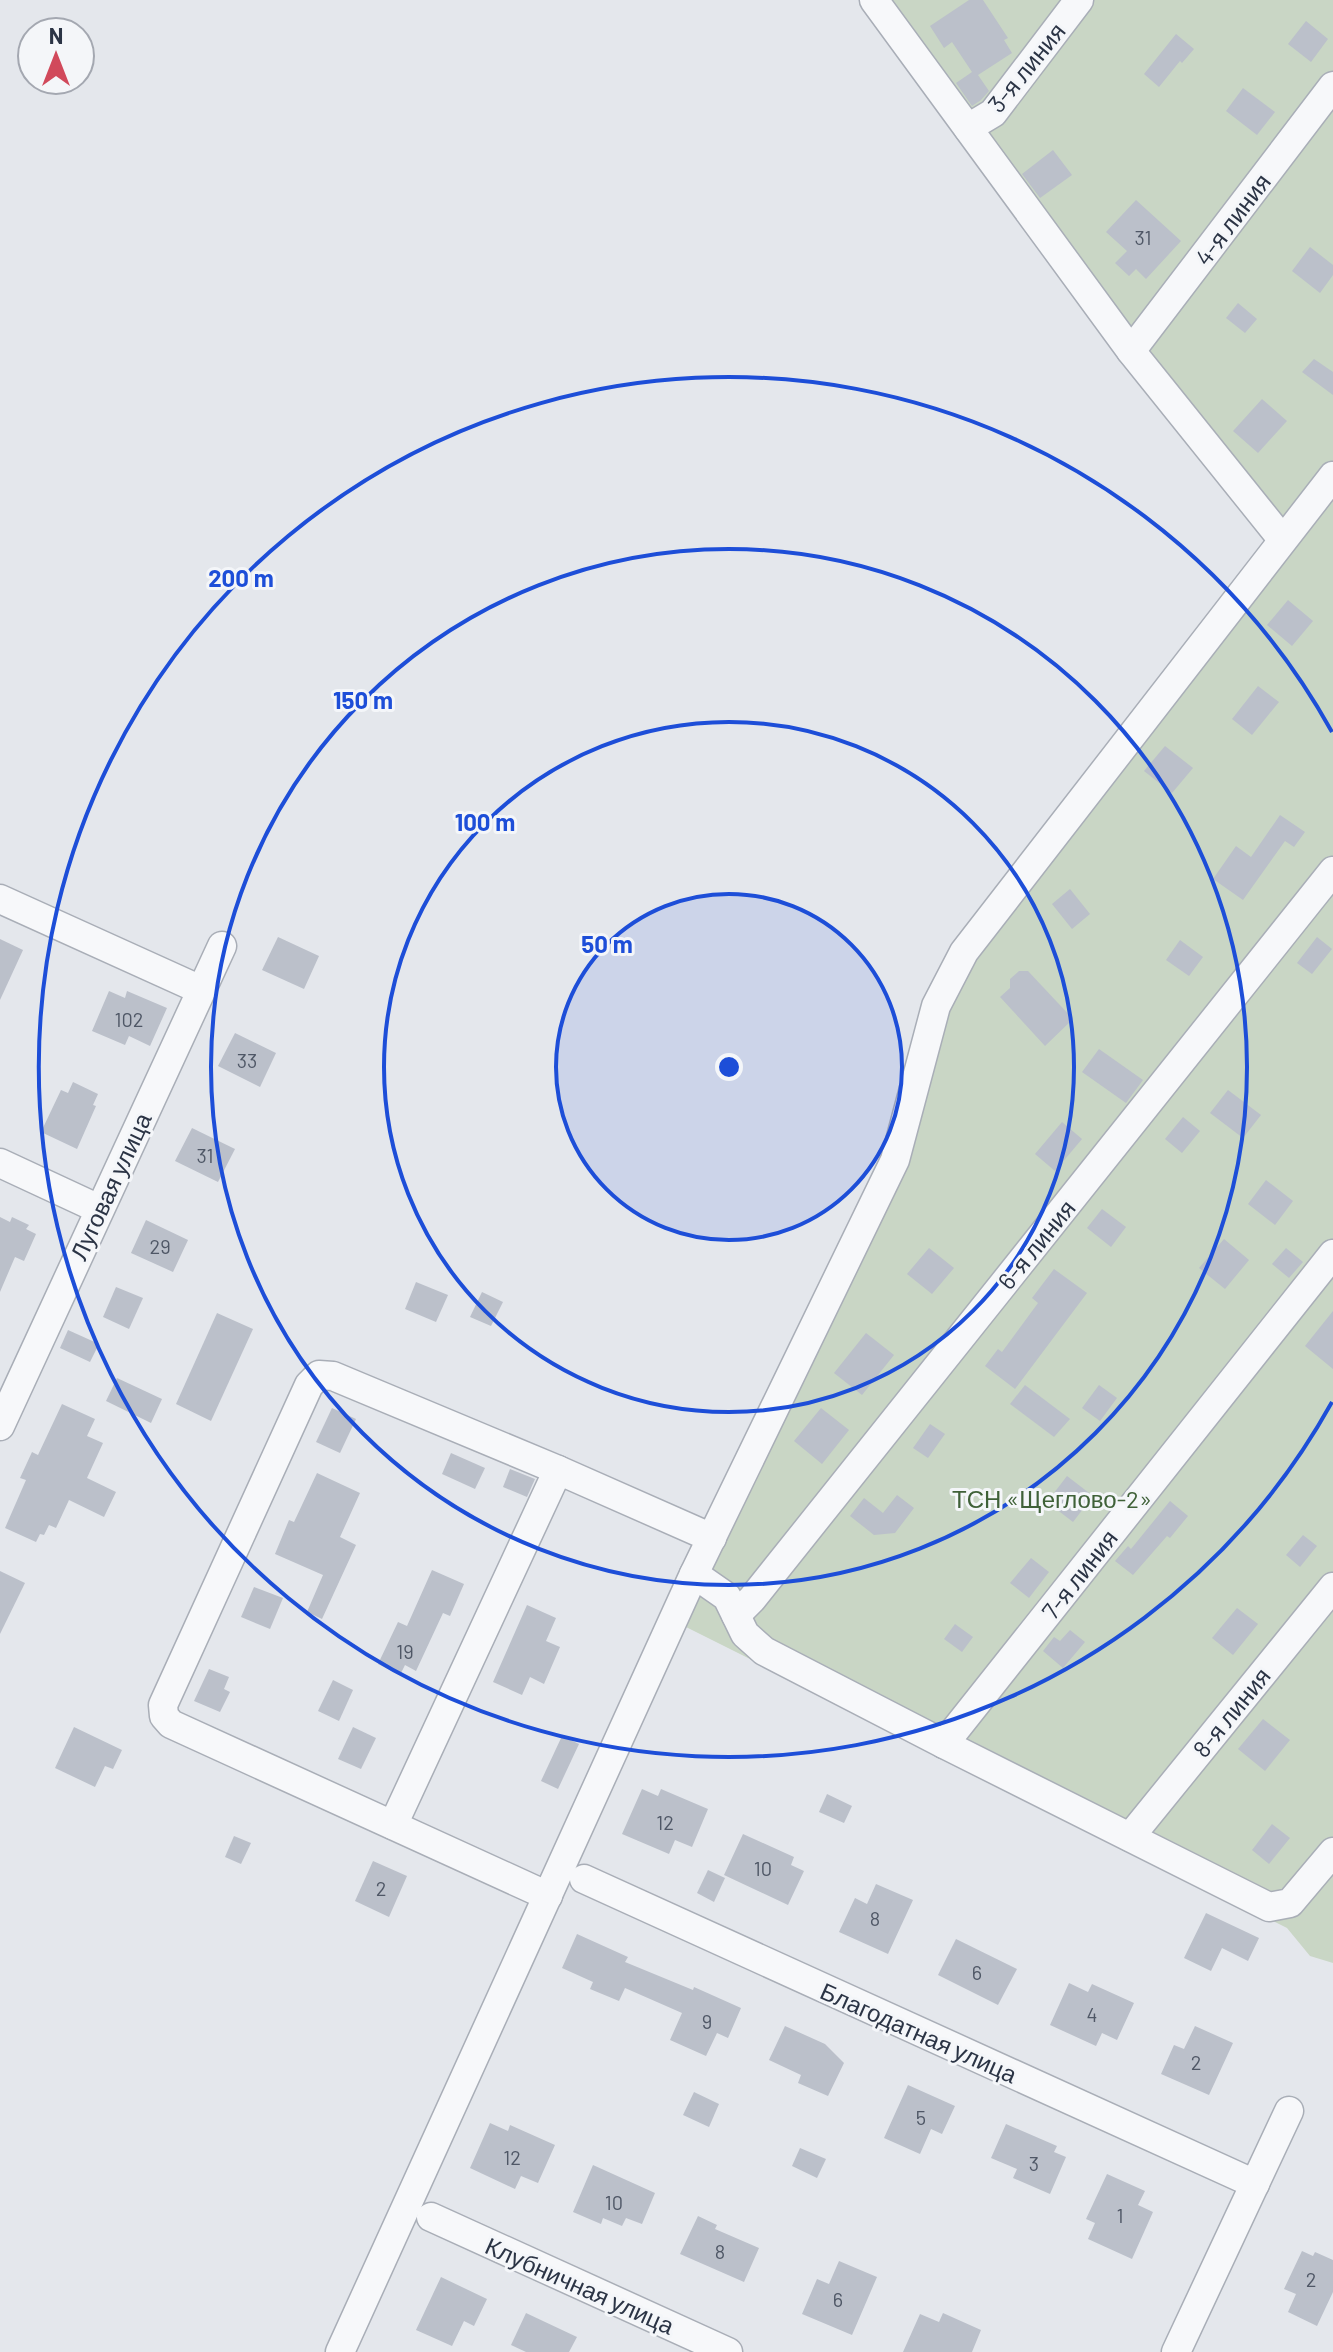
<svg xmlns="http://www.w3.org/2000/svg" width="1333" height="2352" viewBox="0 0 1333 2352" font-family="Barlow,sans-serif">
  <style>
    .green { fill: #c9d6c5 }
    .building { fill: #bbc0ca }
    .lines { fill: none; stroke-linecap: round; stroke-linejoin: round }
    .street-casing { stroke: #a9aeb7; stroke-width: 31 }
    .street { stroke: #f7f8fa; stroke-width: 28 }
    .ring { fill: none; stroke: #1d4ed8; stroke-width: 4 }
    .labels { text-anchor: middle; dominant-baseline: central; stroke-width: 6; stroke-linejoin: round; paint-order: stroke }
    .number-label { font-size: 20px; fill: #4f5766 }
    .street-label { font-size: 24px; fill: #2b3445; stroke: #f4f6f9 }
    .park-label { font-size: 24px; fill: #3f6138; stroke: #f4f6f9 }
    .centre { fill: #1d4ed8; stroke: #f4f6f9; stroke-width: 4 }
    .ring-label { font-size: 24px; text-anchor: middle; font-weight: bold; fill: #1d4ed8; stroke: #f4f6f9; stroke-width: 6; stroke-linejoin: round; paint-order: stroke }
  </style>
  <rect width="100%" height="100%" fill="#e4e7ec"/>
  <polygon class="green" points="864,0 1333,0 1333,1963 1310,1956 1287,1928 682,1625 944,1011 971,956 1284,554"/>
  <g class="building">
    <polygon points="969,0 983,0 1008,38 1004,40 1012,53 978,75 989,91 981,100 972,106 956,83 972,72 952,42 944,48 930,26"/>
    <polygon points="1306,21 1328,39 1311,62 1288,44"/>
    <polygon points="1176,34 1194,49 1182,63 1180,61 1159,87 1144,74"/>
    <polygon points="1243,88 1275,112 1257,135 1226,111"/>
    <polygon points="1053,150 1072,175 1040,198 1022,174"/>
    <polygon points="1136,200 1181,241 1146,279 1136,269 1129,276 1115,263 1127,251 1106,232"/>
    <polygon points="1310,247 1333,265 1333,275 1320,293 1292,271"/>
    <polygon points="1238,303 1257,319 1245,333 1226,318"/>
    <polygon points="1314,359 1333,372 1333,395 1302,372"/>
    <polygon points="1262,399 1287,421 1258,453 1233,431"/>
    <polygon points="1288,600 1313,621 1292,646 1267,625"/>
    <polygon points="1258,686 1279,702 1252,735 1232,719"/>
    <polygon points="1165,746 1193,768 1172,793 1144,771"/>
    <polygon points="1280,815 1305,832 1294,847 1285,841 1243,900 1213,879 1236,846 1251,857"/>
    <polygon points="1070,889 1090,914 1072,929 1052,904"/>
    <polygon points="278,937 319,956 304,989 262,970"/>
    <polygon points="1317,937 1332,949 1312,974 1297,963"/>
    <polygon points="0,939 23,950 0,1000"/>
    <polygon points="1180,940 1203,957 1189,976 1166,960"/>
    <polygon points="1019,971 1028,971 1073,1019 1045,1046 1000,997 1010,988 1010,979"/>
    <polygon points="109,991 125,998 127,991 167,1008 150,1046 129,1036 125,1045 92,1031"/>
    <polygon points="235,1033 276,1053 260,1087 218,1066"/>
    <polygon points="1099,1049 1143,1080 1126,1103 1082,1072"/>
    <polygon points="73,1082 98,1094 93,1105 96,1106 77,1149 41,1132 61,1090 68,1093"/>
    <polygon points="1228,1090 1261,1115 1243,1138 1210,1113"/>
    <polygon points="1183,1117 1200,1131 1182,1153 1165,1139"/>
    <polygon points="1062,1122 1082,1139 1055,1171 1035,1154"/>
    <polygon points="192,1128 235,1149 218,1182 175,1161"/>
    <polygon points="1266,1180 1293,1201 1275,1225 1248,1204"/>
    <polygon points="1102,1209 1126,1227 1111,1247 1087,1228"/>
    <polygon points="0,1217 10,1222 12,1217 29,1225 26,1229 36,1234 24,1261 15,1257 0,1292"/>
    <polygon points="146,1220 188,1240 173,1272 131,1253"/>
    <polygon points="1224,1239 1249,1260 1225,1289 1199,1268"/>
    <polygon points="929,1248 954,1268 932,1294 907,1274"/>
    <polygon points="1286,1248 1303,1262 1289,1278 1272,1264"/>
    <polygon points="1054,1269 1087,1293 1015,1389 985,1366 998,1349 1002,1352 1038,1303 1032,1298"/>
    <polygon points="416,1282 448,1295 436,1322 405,1309"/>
    <polygon points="116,1287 143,1298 129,1329 103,1317"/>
    <polygon points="482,1292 503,1302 491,1326 470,1317"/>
    <polygon points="1333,1311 1333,1369 1305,1346"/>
    <polygon points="217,1313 253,1329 211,1421 176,1404"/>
    <polygon points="68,1330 99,1344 90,1362 60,1348"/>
    <polygon points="866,1333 894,1355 862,1395 834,1373"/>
    <polygon points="117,1378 162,1399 151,1423 106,1401"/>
    <polygon points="1025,1385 1070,1419 1054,1437 1010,1404"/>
    <polygon points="1099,1385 1117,1398 1100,1421 1082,1408"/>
    <polygon points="62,1404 95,1419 87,1436 103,1443 87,1478 116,1492 104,1517 69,1500 56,1528 49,1525 44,1535 40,1534 36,1542 5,1528 26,1480 20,1478 32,1452 38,1455"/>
    <polygon points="332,1408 356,1419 340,1453 316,1442"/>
    <polygon points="821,1408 849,1430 822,1464 794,1441"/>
    <polygon points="930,1424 945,1434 928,1458 913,1448"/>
    <polygon points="451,1453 485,1468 475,1489 442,1474"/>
    <polygon points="510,1469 535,1479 527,1497 503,1487"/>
    <polygon points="317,1473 360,1493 340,1537 356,1545 322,1619 307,1612 323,1575 275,1554 289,1520 294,1522"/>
    <polygon points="1067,1476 1093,1496 1073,1522 1047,1502"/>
    <polygon points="897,1495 914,1508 895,1533 874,1535 850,1516 864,1498 883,1513"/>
    <polygon points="1170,1501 1188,1516 1170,1538 1167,1536 1133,1575 1115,1561 1128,1546 1131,1549"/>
    <polygon points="1303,1535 1317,1546 1300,1567 1286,1555"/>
    <polygon points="1031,1558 1049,1572 1029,1598 1010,1583"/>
    <polygon points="432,1570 464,1584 450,1616 443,1613 416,1671 405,1665 400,1675 378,1664 398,1622 407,1626"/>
    <polygon points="0,1571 25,1583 0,1634"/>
    <polygon points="254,1587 283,1598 270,1629 241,1617"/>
    <polygon points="527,1605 556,1618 546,1641 560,1647 544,1684 530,1677 522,1695 493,1682"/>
    <polygon points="1237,1608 1258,1624 1233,1655 1212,1638"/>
    <polygon points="955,1624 973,1637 962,1652 944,1639"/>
    <polygon points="1070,1630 1085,1642 1063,1668 1043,1651 1054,1637 1060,1641"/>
    <polygon points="209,1669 229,1677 224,1689 230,1692 220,1712 194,1701"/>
    <polygon points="333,1680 353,1690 339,1721 318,1711"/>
    <polygon points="1263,1719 1290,1740 1265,1771 1238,1749"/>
    <polygon points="74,1727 122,1750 113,1769 105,1766 95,1787 55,1768"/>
    <polygon points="353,1727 376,1738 361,1769 338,1759"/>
    <polygon points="562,1736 579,1744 558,1789 541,1781"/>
    <polygon points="642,1789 658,1796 661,1789 708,1809 692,1847 675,1840 669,1854 622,1834"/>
    <polygon points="827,1794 852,1806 844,1823 819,1812"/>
    <polygon points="1272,1824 1290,1838 1269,1864 1252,1850"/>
    <polygon points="743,1834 794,1857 791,1865 804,1871 788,1905 724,1875"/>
    <polygon points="234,1836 251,1843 241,1864 225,1857"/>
    <polygon points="373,1861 407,1876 389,1917 355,1901"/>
    <polygon points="708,1870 725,1878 714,1902 697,1893"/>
    <polygon points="876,1884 913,1900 888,1954 839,1932 855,1898 867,1904"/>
    <polygon points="1206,1913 1259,1938 1248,1961 1222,1948 1211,1971 1184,1958"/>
    <polygon points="577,1934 628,1957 625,1962 693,1990 694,1987 741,2008 728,2038 717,2033 706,2056 670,2040 682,2013 625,1988 619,2001 590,1989 593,1982 562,1968"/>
    <polygon points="956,1939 1017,1969 998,2005 938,1975"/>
    <polygon points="1069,1983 1088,1992 1092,1984 1134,2003 1117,2040 1102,2033 1096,2046 1050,2025"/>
    <polygon points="785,2026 825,2044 844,2063 828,2096 798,2083 801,2075 769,2060"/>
    <polygon points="1195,2026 1233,2043 1209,2095 1161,2074 1174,2045 1184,2049"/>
    <polygon points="908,2085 955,2106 942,2134 931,2129 920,2154 884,2138"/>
    <polygon points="694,2092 719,2104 709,2127 683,2115"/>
    <polygon points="490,2123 508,2131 510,2125 555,2145 538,2183 521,2176 515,2189 470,2168"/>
    <polygon points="1006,2124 1057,2146 1054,2152 1066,2157 1050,2194 1013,2178 1017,2169 991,2158"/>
    <polygon points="800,2148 826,2159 817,2178 792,2166"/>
    <polygon points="593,2165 655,2193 642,2224 626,2218 622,2226 603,2218 601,2224 573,2212"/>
    <polygon points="1107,2174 1145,2191 1138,2205 1153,2212 1132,2259 1088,2239 1095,2223 1086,2219"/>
    <polygon points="698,2216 717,2225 715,2229 759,2248 744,2282 680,2254"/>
    <polygon points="1302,2251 1313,2256 1315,2252 1333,2260 1333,2292 1317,2326 1288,2312 1296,2294 1284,2289"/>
    <polygon points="839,2261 877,2277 852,2335 802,2314 817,2279 829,2284"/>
    <polygon points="441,2277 487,2299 474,2326 464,2321 452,2346 416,2330"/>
    <polygon points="526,2313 577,2337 569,2352 526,2352 511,2345"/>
    <polygon points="943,2313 981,2330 972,2352 903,2352 920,2314 939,2322"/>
  </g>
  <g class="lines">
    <defs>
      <g id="street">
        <polyline points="874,0 1131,351 1282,539"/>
        <polyline points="968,128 993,113 1079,0"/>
        <polyline points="1131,351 1333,86"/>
        <polyline points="0,899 201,990"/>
        <polyline points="0,1163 99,1209"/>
        <polyline points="0,1426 222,946"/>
        <polyline points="694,1574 727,1597 745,1634 764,1651 944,1744 1269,1907 1290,1903 1333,1852"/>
        <polyline points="736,1615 752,1599 1333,871"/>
        <polyline points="944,1744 1333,1254"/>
        <polyline points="393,1825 558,1470"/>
        <polyline points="1130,1837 1333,1587"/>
        <polyline points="584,1879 1255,2184"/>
        <polyline points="548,1896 171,1724 164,1716 163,1705 309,1385 319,1375 333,1376 558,1470 712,1538"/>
        <polyline points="431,2217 728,2352"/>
        <polyline points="340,2352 694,1574 895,1160 936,1006 964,952 1333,476"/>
        <polyline points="1176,2352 1289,2111"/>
      </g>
    </defs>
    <use href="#street" class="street-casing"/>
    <use href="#street" class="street"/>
  </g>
  <circle cx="729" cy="1067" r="173" fill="#1d4ed8" fill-opacity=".12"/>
  <g class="ring">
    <circle cx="729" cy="1067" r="173"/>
    <circle cx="729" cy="1067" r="345"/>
    <circle cx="729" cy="1067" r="518"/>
    <path d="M1332 1402A690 690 0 1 1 1332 732"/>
  </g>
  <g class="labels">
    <g class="number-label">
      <text x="1143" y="237">31</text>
      <text x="129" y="1019">102</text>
      <text x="247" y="1060">33</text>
      <text x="205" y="1155">31</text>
      <text x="160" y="1246">29</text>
      <text x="405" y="1651">19</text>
      <text x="665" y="1822">12</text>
      <text x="763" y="1868">10</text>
      <text x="381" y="1888">2</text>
      <text x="875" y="1918">8</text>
      <text x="977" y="1972">6</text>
      <text x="1092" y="2014">4</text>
      <text x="707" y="2021">9</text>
      <text x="1196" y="2062">2</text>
      <text x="921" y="2117">5</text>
      <text x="512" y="2157">12</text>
      <text x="1034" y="2163">3</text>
      <text x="614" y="2202">10</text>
      <text x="1120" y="2215">1</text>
      <text x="720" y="2251">8</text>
      <text x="1311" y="2279">2</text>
      <text x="838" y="2299">6</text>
    </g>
    <g class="street-label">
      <text transform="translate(1026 67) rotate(-51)">3-я линия</text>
      <text transform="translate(1232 219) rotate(-53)">4-я линия</text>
      <text transform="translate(110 1186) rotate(-65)">Луговая улица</text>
      <text transform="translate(1036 1244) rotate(-51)">6-я линия</text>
      <text transform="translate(1079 1574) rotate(-52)">7-я линия</text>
      <text transform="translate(1231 1712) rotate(-51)">8-я линия</text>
      <text transform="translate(919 2032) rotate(24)">Благодатная улица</text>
      <text transform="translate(580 2285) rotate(24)">Клубничная улица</text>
    </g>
    <g class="park-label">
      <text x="1052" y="1498">ТСН «Щеглово-2»</text>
    </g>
  </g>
  <circle cx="729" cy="1067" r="12" class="centre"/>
  <g class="ring-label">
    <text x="241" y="587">200 m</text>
    <text x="363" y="709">150 m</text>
    <text x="485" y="831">100 m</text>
    <text x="607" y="953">50 m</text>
  </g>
  <g transform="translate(56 56)"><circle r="38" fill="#f4f6f9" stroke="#a4a8b1" stroke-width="2"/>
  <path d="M0-6L14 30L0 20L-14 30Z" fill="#d1495b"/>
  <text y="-12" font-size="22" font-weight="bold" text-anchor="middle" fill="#2b3445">N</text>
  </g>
</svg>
